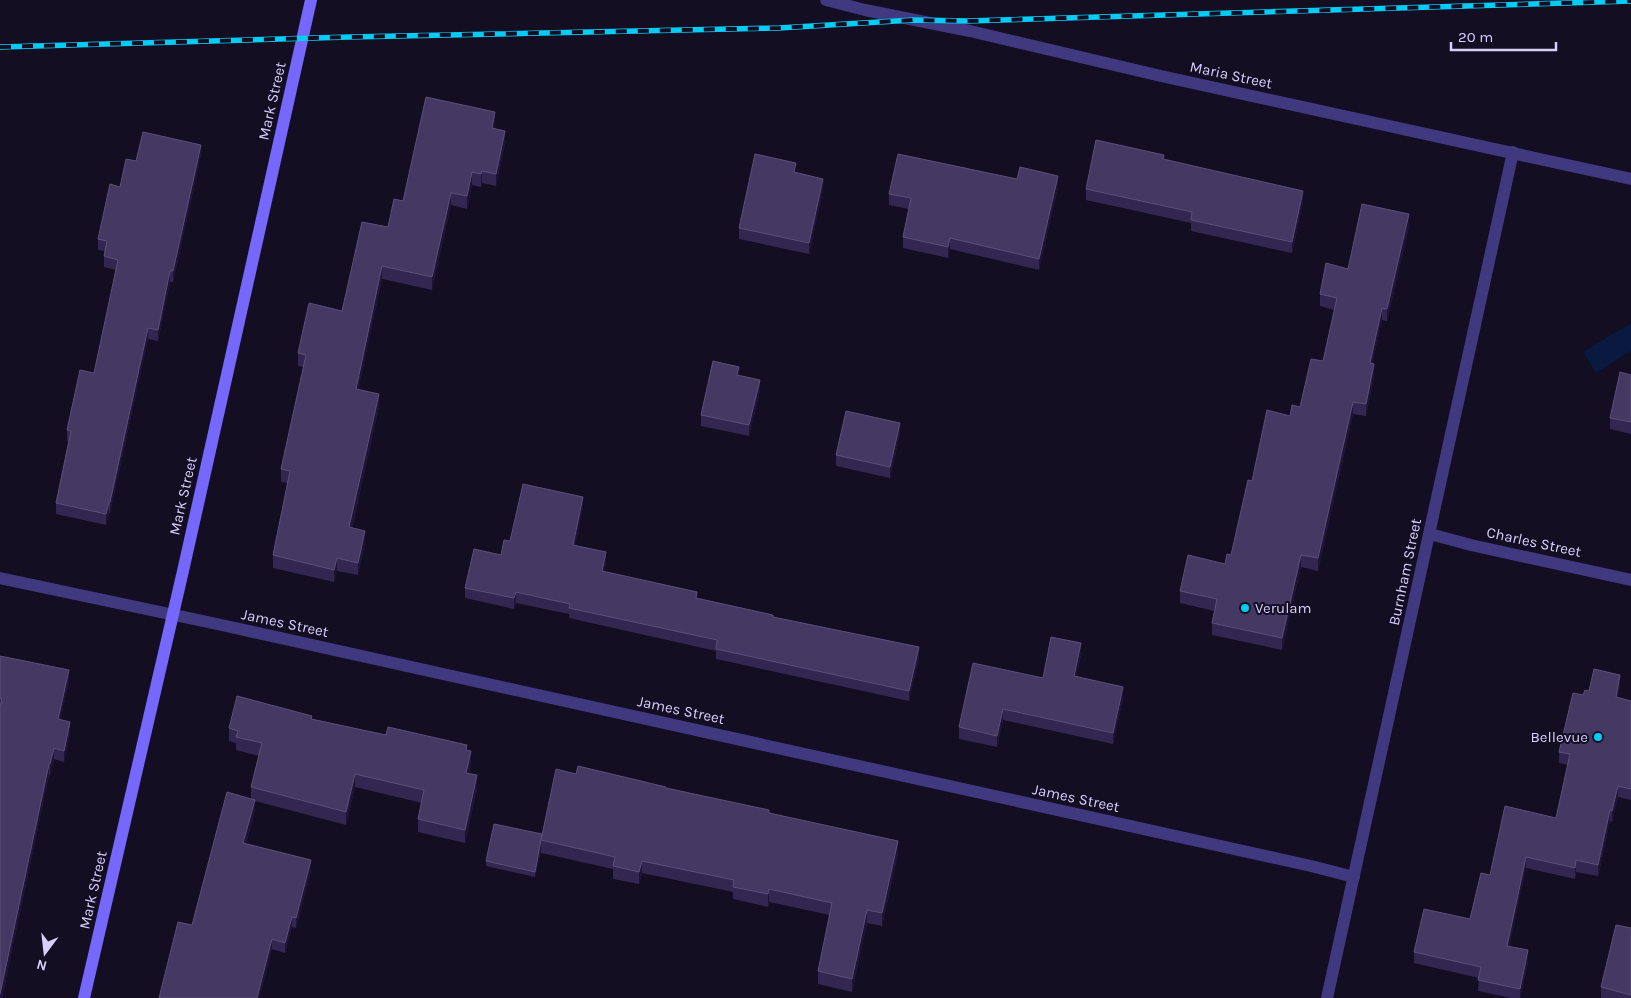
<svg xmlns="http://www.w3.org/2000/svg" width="1631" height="998" viewBox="0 0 1631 998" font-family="Karla,sans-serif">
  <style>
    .water { fill: #0a193f }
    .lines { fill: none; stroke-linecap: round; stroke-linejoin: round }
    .street { stroke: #413980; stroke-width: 12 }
    .secondary { stroke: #7667fd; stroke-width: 12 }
    .rail-casing { stroke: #03cdf7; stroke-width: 5.5 }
    .rail { stroke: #130e22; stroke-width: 4; stroke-dasharray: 11; stroke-linecap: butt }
    .wall { fill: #322750 }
    .shaded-wall { fill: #1e1536 }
    .building { fill: #433963; stroke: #5b507b }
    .poi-dot { fill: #03cdf7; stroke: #130e22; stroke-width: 2 }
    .labels { text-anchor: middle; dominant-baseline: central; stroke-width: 4; stroke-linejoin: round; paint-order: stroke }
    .street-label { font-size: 15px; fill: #d8cffe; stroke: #130e22 }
    .poi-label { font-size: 15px; fill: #d8cffe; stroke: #130e22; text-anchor: start }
  </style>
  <rect width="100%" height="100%" fill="#130e22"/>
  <polygon class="water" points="1631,323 1631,351 1596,373 1583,352"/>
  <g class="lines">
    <g class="street">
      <polyline points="826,0 865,10 970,31 1161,76 1631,179"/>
      <polyline points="1430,534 1471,545 1631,580"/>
      <polyline points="0,578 217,624 1311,866 1354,877"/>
      <polyline points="1327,998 1513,152"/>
    </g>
    <polyline class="secondary" points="84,998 183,571 311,0"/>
    <defs>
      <polyline id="rail" points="0,47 349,37 779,28 913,20 967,21 1631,1"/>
    </defs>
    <use href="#rail" class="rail-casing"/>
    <use href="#rail" class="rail"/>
  </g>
  <g class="wall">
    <polygon points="495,125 494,128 505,144 496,186 482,183 481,187 472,185 467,209 451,205 432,290 382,279 358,390 379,407 352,528 365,543 358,575 337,571 334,582 273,568 273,555 288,483 281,482 281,469 304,367 298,366 298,353 342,311 403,201"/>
    <polygon points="201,155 173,282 170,282 158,341 148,339 110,513 109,513 106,525 56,514 56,503 69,441 67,441 67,430 94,373 116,270 104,267 104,256 105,251 98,250 98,239 120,187 136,161"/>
    <polygon points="1164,159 1303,202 1292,253 1191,231 1191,223 1086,200 1086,189"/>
    <polygon points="1017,179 1058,187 1039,270 950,249 948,258 903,248 903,237 909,209 889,205 889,194"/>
    <polygon points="823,190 809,254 739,239 739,228"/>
    <polygon points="1409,227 1387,321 1382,320 1372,364 1374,376 1366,416 1353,414 1318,571 1301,567 1282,650 1212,635 1212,623 1214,611 1180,603 1180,591 1225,564 1231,555 1252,481 1290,416 1300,407 1323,361 1334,310 1320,306 1320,294 1348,269"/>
    <polygon points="1631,375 1631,434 1610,429 1610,418"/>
    <polygon points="739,376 760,391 749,436 701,426 701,415"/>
    <polygon points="900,434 890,478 836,466 836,455"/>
    <polygon points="583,507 575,545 606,562 604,571 697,599 773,617 919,657 909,701 716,659 716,651 569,618 569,614 516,603 514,609 465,598 465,588 501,555 510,541"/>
    <polygon points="1081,655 1076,677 1123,698 1113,744 1003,720 997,747 959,739 959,727"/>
    <polygon points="0,656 69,681 60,720 70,733 64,762 54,759 50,775 49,775 2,998 0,998"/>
    <polygon points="1620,686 1618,697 1631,701 1631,800 1618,797 1612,822 1610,821 1598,876 1576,872 1575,879 1526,868 1509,946 1528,962 1520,998 1511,998 1478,991 1479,978 1414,963 1414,952 1470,919 1490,875 1556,818 1568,765 1559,763 1559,752 1583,695 1589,691"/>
    <polygon points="312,719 386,735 467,750 471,764 469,774 477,789 465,843 418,832 418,819 422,803 355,787 346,825 255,801 255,810 246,844 311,871 296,928 292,927 285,953 192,925 251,799 251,787 259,756 236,750 236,743 229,741 229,728"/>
    <polygon points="576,774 666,788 769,813 898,854 882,926 867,923 852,992 818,984 818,971 830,915 769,902 768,907 733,899 733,892 642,873 639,884 613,879 613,869 541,853 541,850 535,877 486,866 486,861 542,834"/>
    <polygon points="1631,928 1631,998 1601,998 1601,987"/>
  </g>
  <g class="shaded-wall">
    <polygon points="495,112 495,125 492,140 492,128"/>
    <polygon points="505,131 505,144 496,186 496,174"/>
    <polygon points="201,145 201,155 173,282 173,271"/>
    <polygon points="482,171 482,183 481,187 481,174"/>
    <polygon points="472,172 472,185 467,209 467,196"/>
    <polygon points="1058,176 1058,187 1039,270 1039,259"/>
    <polygon points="823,179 823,190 809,254 809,243"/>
    <polygon points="1303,191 1303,202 1292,253 1292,242"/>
    <polygon points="451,193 451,205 432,290 432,277"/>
    <polygon points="1409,214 1409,227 1387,321 1387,309"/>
    <polygon points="950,238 950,249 948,258 948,247"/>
    <polygon points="382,266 382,279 356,402 356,389"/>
    <polygon points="170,271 170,282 158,341 158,330"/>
    <polygon points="1382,308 1382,320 1370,375 1370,363"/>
    <polygon points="148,328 148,339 110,513 110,502"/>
    <polygon points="1374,364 1374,376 1366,416 1366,404"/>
    <polygon points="760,380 760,391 749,436 749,425"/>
    <polygon points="379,394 379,407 349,540 349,527"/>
    <polygon points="1353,402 1353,414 1318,571 1318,558"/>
    <polygon points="900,423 900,434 890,478 890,467"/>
    <polygon points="583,497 583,507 573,555 573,545"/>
    <polygon points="109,502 109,513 106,525 106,514"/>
    <polygon points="365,531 365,543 358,575 358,563"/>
    <polygon points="606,552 606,562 602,581 602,571"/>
    <polygon points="1301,555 1301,567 1282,650 1282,638"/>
    <polygon points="337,558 337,571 334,582 334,570"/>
    <polygon points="516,592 516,603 514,609 514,598"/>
    <polygon points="1081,643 1081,655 1074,688 1074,676"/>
    <polygon points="919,647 919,657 909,701 909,691"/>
    <polygon points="69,670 69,681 58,730 58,719"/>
    <polygon points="1620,675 1620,686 1616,708 1616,697"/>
    <polygon points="1123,687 1123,698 1113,744 1113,733"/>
    <polygon points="1003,709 1003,720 997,747 997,736"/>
    <polygon points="70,722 70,733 64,762 64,751"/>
    <polygon points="54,748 54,759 50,775 50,764"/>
    <polygon points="471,751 471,764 466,786 466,773"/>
    <polygon points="49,764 49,775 2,998 0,998 0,994"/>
    <polygon points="355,774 355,787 346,825 346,812"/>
    <polygon points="477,775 477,789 465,843 465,830"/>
    <polygon points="1618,786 1618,797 1612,822 1612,811"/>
    <polygon points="255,800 255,810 243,854 243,843"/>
    <polygon points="1610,810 1610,821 1598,876 1598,865"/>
    <polygon points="898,841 898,854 882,926 882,913"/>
    <polygon points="541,844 541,850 535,877 535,872"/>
    <polygon points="1526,857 1526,868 1507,957 1507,946"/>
    <polygon points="311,860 311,871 296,928 296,918"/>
    <polygon points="1576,860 1576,872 1575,879 1575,868"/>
    <polygon points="642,861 642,873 639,884 639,872"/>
    <polygon points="769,889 769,902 768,907 768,894"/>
    <polygon points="867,910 867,923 852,992 852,979"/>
    <polygon points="292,917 292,927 285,953 285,943"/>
    <polygon points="272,939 272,950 260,998 257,998"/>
    <polygon points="1528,950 1528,962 1520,998 1520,989"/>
  </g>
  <g class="building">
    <polygon points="426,97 495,112 492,128 505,131 496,174 482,171 481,174 472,172 467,196 451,193 432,277 382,266 356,389 379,394 349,527 365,531 358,563 337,558 334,570 273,555 290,471 281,469 306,355 298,353 309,303 342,311 362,222 388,227 394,199 403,201"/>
    <polygon points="143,132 201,145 173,271 170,271 158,330 148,328 110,502 109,502 106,514 56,503 71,431 67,430 80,370 94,373 118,260 104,256 107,241 98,239 110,184 120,187 126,159 136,161"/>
    <polygon points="1096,140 1164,155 1163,159 1303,191 1292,242 1191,220 1192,212 1086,189"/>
    <polygon points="755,154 796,163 794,172 823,179 809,243 739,228"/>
    <polygon points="898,154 1017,179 1020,167 1058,176 1039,259 950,238 948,247 903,237 911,198 889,194"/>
    <polygon points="1362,204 1409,214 1387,309 1382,308 1370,363 1374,364 1366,404 1353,402 1318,558 1301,555 1282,638 1212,623 1217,599 1180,591 1188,555 1225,564 1227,554 1231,555 1248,480 1252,481 1267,410 1290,416 1292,405 1300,407 1311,359 1323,361 1337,298 1320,294 1326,263 1348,269"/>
    <polygon points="713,361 739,367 737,375 760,380 749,425 701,415"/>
    <polygon points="1620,372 1631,375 1631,422 1610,418"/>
    <polygon points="846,411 900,423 890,467 836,455"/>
    <polygon points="523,484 583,497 573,545 606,552 602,571 697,592 696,598 773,615 773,617 919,647 909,691 716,649 717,640 569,608 570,604 516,592 514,598 465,588 474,549 501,555 504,540 510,541"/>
    <polygon points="1051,637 1081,643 1074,676 1123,687 1113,733 1003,709 997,736 959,727 973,663 1043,678"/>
    <polygon points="0,656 69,670 58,719 70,722 64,751 54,748 50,764 49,764 0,994 0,706 2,699 0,698"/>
    <polygon points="1594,669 1620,675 1616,697 1631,701 1631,789 1618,786 1612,811 1610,810 1598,865 1576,860 1575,868 1526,857 1507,946 1528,950 1520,989 1478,980 1481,967 1414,952 1424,909 1470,919 1481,873 1490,875 1505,806 1556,818 1570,754 1559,752 1573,693 1583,695 1585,690 1589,691"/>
    <polygon points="237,696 312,716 311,719 386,735 388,727 467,745 466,750 471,751 466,773 477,775 465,830 418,819 424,790 355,774 346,812 251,787 262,743 236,737 238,731 229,728"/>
    <polygon points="578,766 666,787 666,788 769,810 769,813 898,841 882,913 867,910 852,979 818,971 832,903 769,889 768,894 733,887 734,880 642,861 639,872 613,866 615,857 541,840 556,769 576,774"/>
    <polygon points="227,792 255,800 243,843 311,860 296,918 292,917 285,943 272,939 257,998 159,998 178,922 192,925"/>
    <polygon points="494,824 542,834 535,872 486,861"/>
    <polygon points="1616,925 1631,928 1631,995 1601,987"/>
  </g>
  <g class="poi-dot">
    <circle cx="1245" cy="608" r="5"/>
    <circle cx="1598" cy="737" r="5"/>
  </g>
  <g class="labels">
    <g class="street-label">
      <text transform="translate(1231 75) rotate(12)">Maria Street</text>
      <text transform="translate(272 101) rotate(-77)">Mark Street</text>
      <text transform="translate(183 496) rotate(-77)">Mark Street</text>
      <text transform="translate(1534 542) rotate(12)">Charles Street</text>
      <text transform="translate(1405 572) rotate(-78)">Burnham Street</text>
      <text transform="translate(285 623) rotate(12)">James Street</text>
      <text transform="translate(681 710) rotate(12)">James Street</text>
      <text transform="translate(1076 798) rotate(12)">James Street</text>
      <text transform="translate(93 890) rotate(-77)">Mark Street</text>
    </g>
    <g class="poi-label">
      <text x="1255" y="608">Verulam</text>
      <text x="1588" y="737" text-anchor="end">Bellevue</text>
    </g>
  </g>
  <g transform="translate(45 953) rotate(195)" stroke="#130e22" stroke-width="4" paint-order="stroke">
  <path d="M0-4L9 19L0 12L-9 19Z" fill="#d8cffe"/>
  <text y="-8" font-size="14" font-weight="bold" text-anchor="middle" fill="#d8cffe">N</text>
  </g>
  <path d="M1451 42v8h105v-8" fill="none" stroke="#d8cffe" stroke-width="2.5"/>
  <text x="1458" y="42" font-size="15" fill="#d8cffe" stroke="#130e22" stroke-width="4" paint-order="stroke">20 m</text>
</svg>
